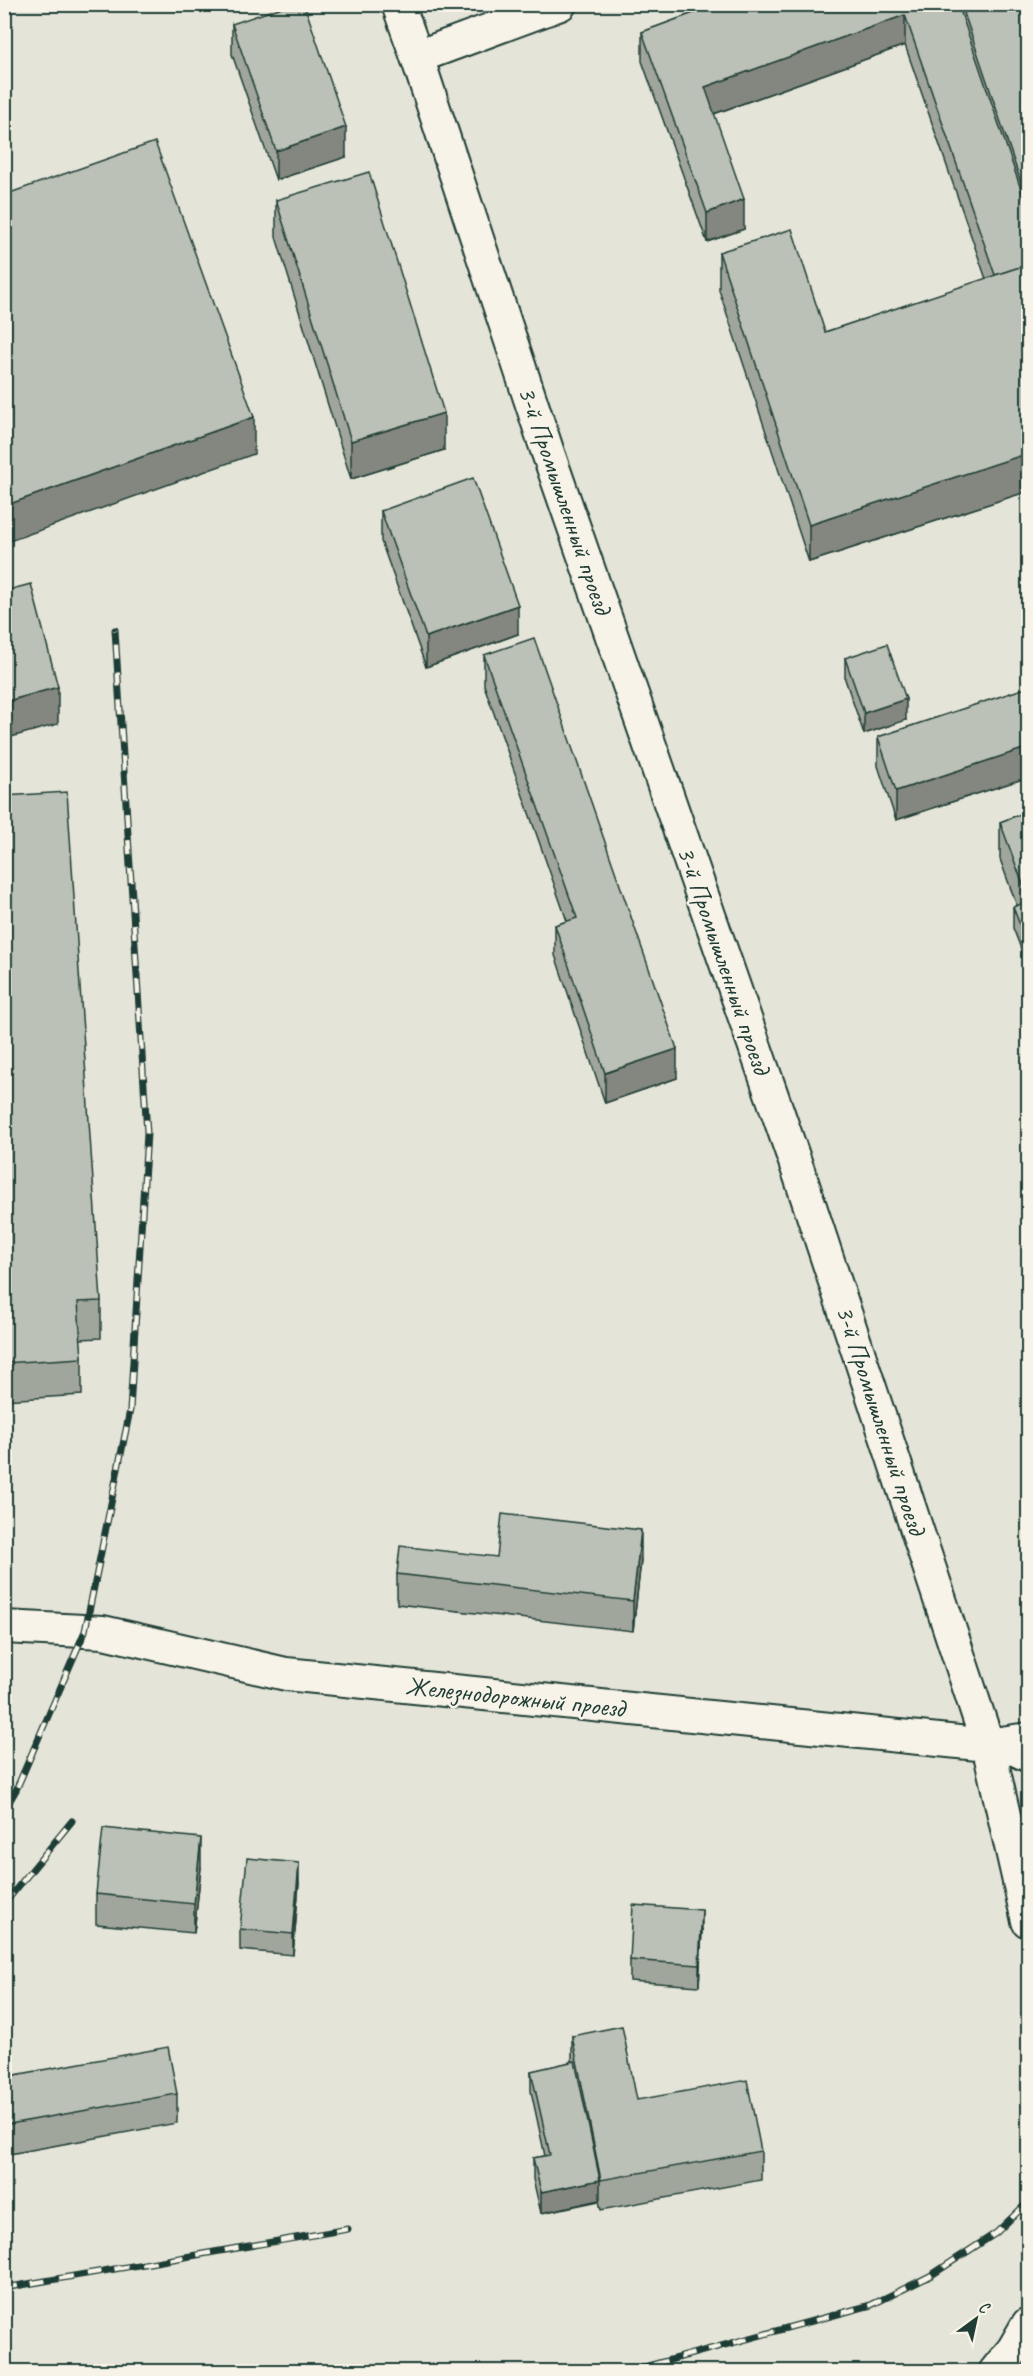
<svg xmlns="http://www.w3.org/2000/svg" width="1033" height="2376" viewBox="0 0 1033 2376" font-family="Caveat,sans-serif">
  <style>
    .built { fill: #e5e4d9 }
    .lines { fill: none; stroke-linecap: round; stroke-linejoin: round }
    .lane-casing { stroke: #1f3d34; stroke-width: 21 }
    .street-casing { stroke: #1f3d34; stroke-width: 36 }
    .lane { stroke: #f7f3e8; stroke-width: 16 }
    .street { stroke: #f7f3e8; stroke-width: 32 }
    .rail-casing { stroke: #1f3d34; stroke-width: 7 }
    .rail { stroke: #f7f3e8; stroke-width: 4.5; stroke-dasharray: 14; stroke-linecap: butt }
    .wall { fill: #a1a69d; stroke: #1f3d34; stroke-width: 1.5 }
    .shaded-wall { fill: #83877f; stroke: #1f3d34; stroke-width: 1.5 }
    .building { fill: #bbc1b6; stroke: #1f3d34; stroke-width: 1.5 }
    .labels { text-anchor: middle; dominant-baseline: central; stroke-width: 5; stroke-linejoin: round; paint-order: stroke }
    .street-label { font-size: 26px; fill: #1f3d34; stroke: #f7f3e8 }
  </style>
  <rect width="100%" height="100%" fill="#f7f3e8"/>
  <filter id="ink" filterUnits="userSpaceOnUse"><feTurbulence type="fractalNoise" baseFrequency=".0167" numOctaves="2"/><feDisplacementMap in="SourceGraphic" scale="12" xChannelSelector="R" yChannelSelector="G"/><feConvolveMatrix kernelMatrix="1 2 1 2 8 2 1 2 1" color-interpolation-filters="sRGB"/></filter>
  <g filter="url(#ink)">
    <rect class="built" x="5" y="5" width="1023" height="2366"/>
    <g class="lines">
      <defs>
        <polyline id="lane" points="994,1748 1028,1764"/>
        <g id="street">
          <polyline points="398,4 417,57 547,450 801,1179 988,1745 1028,1921"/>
          <polyline points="417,57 560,4"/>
          <polyline points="4,1627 103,1632 286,1674 988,1745 1028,1739"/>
          <polyline points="995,2372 1013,2350 1028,2324"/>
        </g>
      </defs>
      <use href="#lane" class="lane-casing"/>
      <use href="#street" class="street-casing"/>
      <use href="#lane" class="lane"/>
      <use href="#street" class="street"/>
      <defs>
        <g id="rail">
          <polyline points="4,1811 16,1790 85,1631 130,1410 147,1133 115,630"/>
          <polyline points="4,1904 72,1821"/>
          <polyline points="4,2288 348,2229"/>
          <polyline points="626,2372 871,2305 930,2276 996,2233 1028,2202"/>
        </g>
      </defs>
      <use href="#rail" class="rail-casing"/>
      <use href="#rail" class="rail"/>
    </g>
    <g class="wall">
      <polygon points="718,4 1029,4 1029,491 809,562 719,290 719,252 825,332 986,279 905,45 714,114 744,229 707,242 642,61 642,32"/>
      <polygon points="232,24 346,157 276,180 232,54"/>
      <polygon points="276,200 444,450 351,479 276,237"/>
      <polygon points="381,511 518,634 426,667 381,541"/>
      <polygon points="484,655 677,1078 605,1103 555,955 555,925 567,921 484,685"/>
      <polygon points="845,658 906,720 864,734 845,679"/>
      <polygon points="1029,687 1029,777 896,820 878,766 878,737"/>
      <polygon points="4,796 101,1301 101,1338 80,1339 82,1358 82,1395 4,1400"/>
      <polygon points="1029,811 1029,969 1013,928 1013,907 1017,906 1000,859 1000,822"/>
      <polygon points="497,1557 641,1560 633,1631 397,1604 397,1574"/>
      <polygon points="201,1867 194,1933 96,1924 96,1894"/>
      <polygon points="299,1883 293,1955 240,1950 240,1929"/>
      <polygon points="702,1930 699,1986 630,1981 630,1960"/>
      <polygon points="572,2036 637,2100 761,2151 761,2180 601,2210 599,2201 541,2213 533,2179 533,2158 545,2156 531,2091 531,2071 572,2062"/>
      <polygon points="4,2077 177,2094 177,2123 4,2155"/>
    </g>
    <g class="shaded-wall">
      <polygon points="905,15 905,45 705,117 705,87"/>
      <polygon points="346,127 346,157 276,180 276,151"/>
      <polygon points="744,199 744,229 707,242 707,213"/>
      <polygon points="444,413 444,450 351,479 351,441"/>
      <polygon points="254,417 254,454 4,543 4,506"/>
      <polygon points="1029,453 1029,491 809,562 809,525"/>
      <polygon points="518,605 518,634 426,667 426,637"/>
      <polygon points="58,687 58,724 4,739 4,702"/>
      <polygon points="906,699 906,720 864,734 864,713"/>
      <polygon points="1029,747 1029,777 896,820 896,791"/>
      <polygon points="1029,885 1029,922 1024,924 1024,887"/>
      <polygon points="677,1049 677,1078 605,1103 605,1073"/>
      <polygon points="641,1530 641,1560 633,1631 633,1601"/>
      <polygon points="201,1838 201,1867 194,1933 194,1904"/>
      <polygon points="299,1863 299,1883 293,1955 293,1934"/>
      <polygon points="702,1910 702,1930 699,1986 699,1965"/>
      <polygon points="600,2180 600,2200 541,2213 541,2192"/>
    </g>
    <g class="building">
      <polygon points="291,4 304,4 346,127 276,151 232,24"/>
      <polygon points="718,4 958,4 1029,213 1029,264 995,275 905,15 705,87 744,199 707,213 642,32"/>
      <polygon points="961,4 1029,4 1029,206"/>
      <polygon points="155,142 254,417 4,506 4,195"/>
      <polygon points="369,172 444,413 351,441 276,200"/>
      <polygon points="792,229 825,332 1029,264 1029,453 809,525 719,252"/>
      <polygon points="473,478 518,605 426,637 381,511"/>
      <polygon points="31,584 58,687 4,702 4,591"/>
      <polygon points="534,638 677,1049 605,1073 555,925 577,918 484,655"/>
      <polygon points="887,644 906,699 864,713 845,658"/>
      <polygon points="1029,687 1029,747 896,791 878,737"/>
      <polygon points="67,792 101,1301 78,1302 82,1358 4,1363 4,796"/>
      <polygon points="1029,811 1029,885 1024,887 1000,822"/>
      <polygon points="1029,901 1029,948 1013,907"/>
      <polygon points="502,1514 641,1530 633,1601 397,1574 400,1546 497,1557"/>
      <polygon points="103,1828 201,1838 194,1904 96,1894"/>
      <polygon points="247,1858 299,1863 293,1934 240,1929"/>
      <polygon points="633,1905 702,1910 699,1965 630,1960"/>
      <polygon points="622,2026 637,2100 747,2080 761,2151 601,2180 572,2036"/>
      <polygon points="168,2047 177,2094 4,2125 4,2077"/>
      <polygon points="575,2061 600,2180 541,2192 533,2158 550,2155 531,2071"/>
    </g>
  </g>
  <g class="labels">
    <g class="street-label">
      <text transform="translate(565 500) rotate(71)">3-й Промышленный проезд</text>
      <text transform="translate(724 960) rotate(71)">3-й Промышленный проезд</text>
      <text transform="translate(881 1420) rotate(72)">3-й Промышленный проезд</text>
      <text transform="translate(515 1697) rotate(6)">Железнодорожный проезд</text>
    </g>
  </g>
  <rect width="1033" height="2376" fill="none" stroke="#f7f3e8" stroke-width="24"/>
  <rect x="12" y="12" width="1009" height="2352" fill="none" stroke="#1f3d34" stroke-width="2" filter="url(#ink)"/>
  <g transform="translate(976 2319) rotate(33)" stroke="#f7f3e8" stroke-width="4.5" paint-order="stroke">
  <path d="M0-4.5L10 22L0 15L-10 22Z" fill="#1f3d34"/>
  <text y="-9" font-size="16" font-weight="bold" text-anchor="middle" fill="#1f3d34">С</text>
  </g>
</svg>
